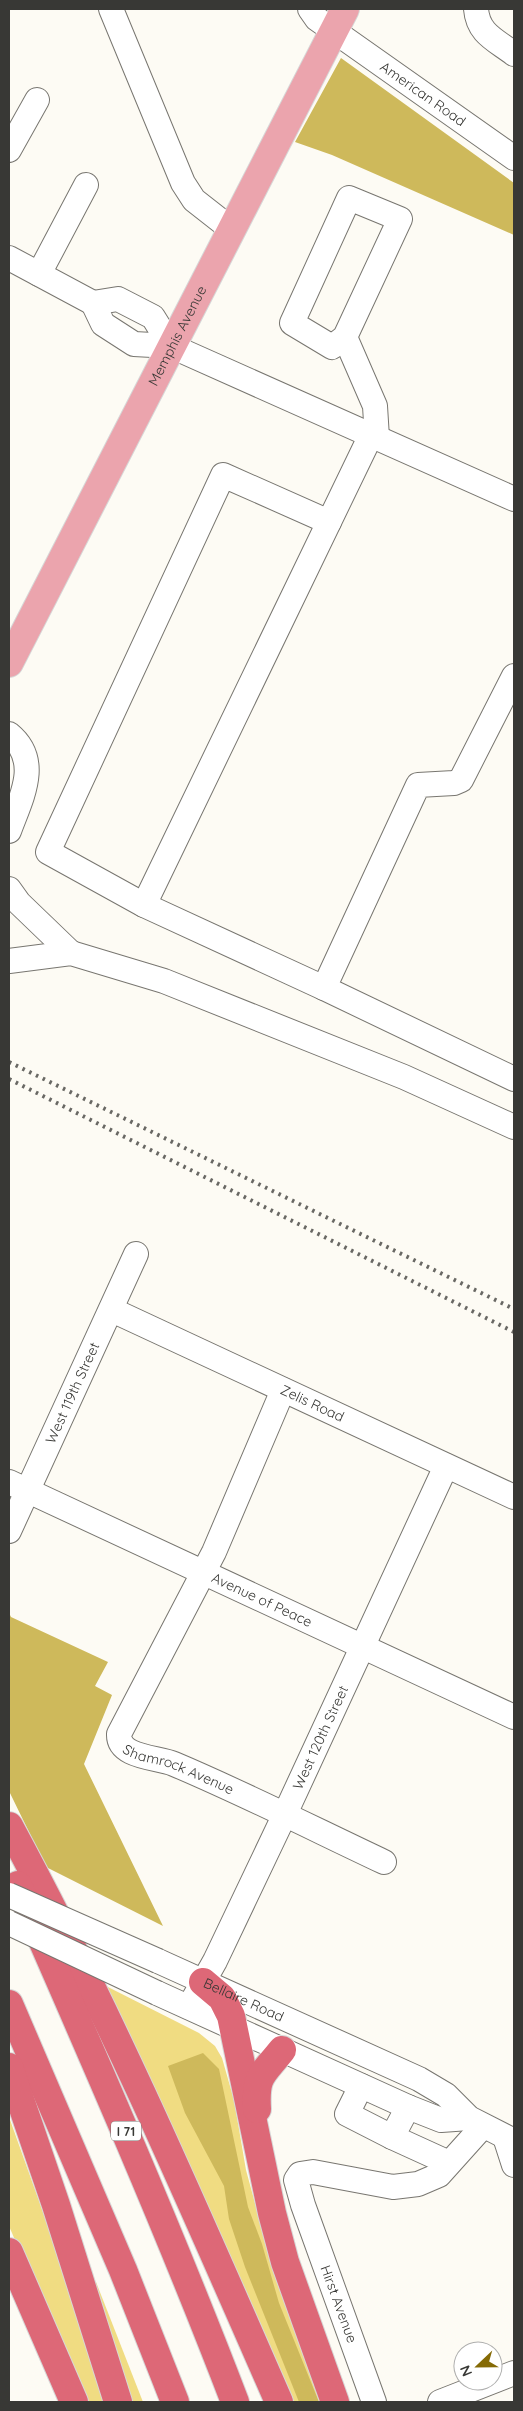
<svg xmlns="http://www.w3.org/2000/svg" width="523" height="2411" viewBox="0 0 523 2411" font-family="Quicksand,sans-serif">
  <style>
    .green { fill: #f0dc82 }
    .forest { fill: #ceb95b }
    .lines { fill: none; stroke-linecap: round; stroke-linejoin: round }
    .minor-casing { stroke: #787670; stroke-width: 26 }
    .major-casing { stroke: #d7d7d7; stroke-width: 30 }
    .highway-casing { stroke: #d7d7d7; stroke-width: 30 }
    .minor { stroke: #fff; stroke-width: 24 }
    .major { stroke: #eba4ad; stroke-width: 28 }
    .highway { stroke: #dd6877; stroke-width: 28 }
    .rail { stroke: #696864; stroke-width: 4; stroke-dasharray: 2.5 5; stroke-linecap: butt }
    .minor-bridge-casing { stroke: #787670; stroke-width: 26; stroke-linecap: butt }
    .minor-bridge { stroke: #fff; stroke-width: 24 }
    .labels { text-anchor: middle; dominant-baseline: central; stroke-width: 5; stroke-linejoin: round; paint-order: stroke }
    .shield { fill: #fff; stroke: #747472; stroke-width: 1 }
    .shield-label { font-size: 12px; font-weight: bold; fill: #383835 }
    .street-label { font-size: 14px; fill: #383835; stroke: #fff }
  </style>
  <rect width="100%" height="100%" fill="#fdfbf4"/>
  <g class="green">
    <polygon points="102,1984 199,2033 215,2046 222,2058 234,2100 246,2170 266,2244 324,2402 293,2402 165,2115"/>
    <polygon points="9,2117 73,2296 105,2402 84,2402 9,2226"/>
    <polygon points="96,2282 143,2402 126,2402 89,2285"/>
  </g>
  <g class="forest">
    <polygon points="341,58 514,183 514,235 332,155 295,142"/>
    <polygon points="9,1613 11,1617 108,1662 95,1686 112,1695 84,1764 163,1926 46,1867 9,1791"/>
    <polygon points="203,2053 219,2069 248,2207 262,2244 279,2303 319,2402 299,2402 245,2267 229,2219 224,2186 185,2113 168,2066"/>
  </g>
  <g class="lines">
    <defs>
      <g id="minor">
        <polyline points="111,9 183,183 194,200 231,229"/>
        <path id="s1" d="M 310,9 L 317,19 L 514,158"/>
        <path d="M 476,9 C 478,34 496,40 514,54"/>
        <polyline points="9,150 37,100"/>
        <polygon points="349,198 400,219 345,337 332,347 292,323"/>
        <polyline points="9,258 93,303"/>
        <polyline points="39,274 86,185"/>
        <polyline points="345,337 375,406 377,438"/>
        <polyline points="171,346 153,317 118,299 93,303 103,324 134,344 171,346 514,499"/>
        <polyline points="514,676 461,780 454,783 418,785 324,988 514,1079"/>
        <path d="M 9,734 C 42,761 21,798 9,831"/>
        <polyline points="9,889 19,903 71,953"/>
        <polyline points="144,905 371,435"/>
        <polyline points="9,961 71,953 164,981 404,1077 514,1127"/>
        <polyline points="324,988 144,905 48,852 223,475 329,522"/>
        <path id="s2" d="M 112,1310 L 514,1497"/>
        <path id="s3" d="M 283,1390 L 214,1552 L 119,1734 C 118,1758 158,1757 174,1764 C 245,1794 314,1829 384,1862"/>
        <path id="s4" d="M 9,1482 L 514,1717"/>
        <path id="s5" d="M 9,1531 L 136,1254"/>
        <path id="s6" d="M 158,1961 L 419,2079 L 446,2095 L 469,2118 L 514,2141"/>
        <polyline points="157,1993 408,2107 441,2120 469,2118"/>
        <path id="s7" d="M 189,2007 L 215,1961 L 285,1814 L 446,1466"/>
        <polyline points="361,2086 347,2114 392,2137"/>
        <polyline points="408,2107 392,2137 449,2163"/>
        <polyline points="505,2137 514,2165"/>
        <polyline points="374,2402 303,2205 296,2180 300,2174 313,2172 393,2187 418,2184 439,2175 483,2126"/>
        <polyline points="440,2402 514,2373"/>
      </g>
      <g id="major">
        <path id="s8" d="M 9,663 L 345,9"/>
      </g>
      <g id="highway">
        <path d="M 9,1826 C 110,2013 194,2208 279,2402"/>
        <path d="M 18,1885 C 93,2056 168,2227 235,2402"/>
        <polyline points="203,1982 222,1998 231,2016 272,2213 285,2262 335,2402"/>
        <polyline points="9,2004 123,2270 175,2402"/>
        <polyline points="9,2067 56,2205 118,2402"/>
        <path d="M 257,2109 C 255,2075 262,2075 282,2050"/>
        <polyline points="9,2252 74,2402"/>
      </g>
    </defs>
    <use href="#minor" class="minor-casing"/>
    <use href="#major" class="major-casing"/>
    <use href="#highway" class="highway-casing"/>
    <use href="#minor" class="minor"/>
    <use href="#major" class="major"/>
    <use href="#highway" class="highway"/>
    <g class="rail">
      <polyline points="9,1062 514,1309"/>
      <polyline points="9,1079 514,1332"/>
    </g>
    <defs>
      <g id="minor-bridge">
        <polyline points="9,1895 158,1961"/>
        <polyline points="9,1923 157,1993"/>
      </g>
    </defs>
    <use href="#minor-bridge" class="minor-bridge-casing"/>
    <use href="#minor-bridge" class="minor-bridge"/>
  </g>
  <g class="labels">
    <rect class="shield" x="111" y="2121.5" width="30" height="19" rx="4"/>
    <g class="shield-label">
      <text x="126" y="2131">I 71</text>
    </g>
    <g class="street-label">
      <text stroke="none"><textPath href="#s1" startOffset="142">American Road</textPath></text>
      <text stroke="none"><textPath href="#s8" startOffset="368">Memphis Avenue</textPath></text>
      <text stroke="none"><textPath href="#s5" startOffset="152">West 119th Street</textPath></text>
      <text stroke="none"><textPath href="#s2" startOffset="221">Zelis Road</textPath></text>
      <text stroke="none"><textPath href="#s4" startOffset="279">Avenue of Peace</textPath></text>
      <text stroke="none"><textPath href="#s7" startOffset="300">West 120th Street</textPath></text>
      <text stroke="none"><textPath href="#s3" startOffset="455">Shamrock Avenue</textPath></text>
      <text stroke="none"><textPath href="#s6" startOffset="94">Bellaire Road</textPath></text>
      <text transform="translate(339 2304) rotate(70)">Hirst Avenue</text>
    </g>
  </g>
  <rect width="523" height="2411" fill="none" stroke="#383835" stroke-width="20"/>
  <g transform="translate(478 2366) rotate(248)"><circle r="24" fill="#ffffff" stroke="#afafae"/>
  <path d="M0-4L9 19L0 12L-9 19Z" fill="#856a05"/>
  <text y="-8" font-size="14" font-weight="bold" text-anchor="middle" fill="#383835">N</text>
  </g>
</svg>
